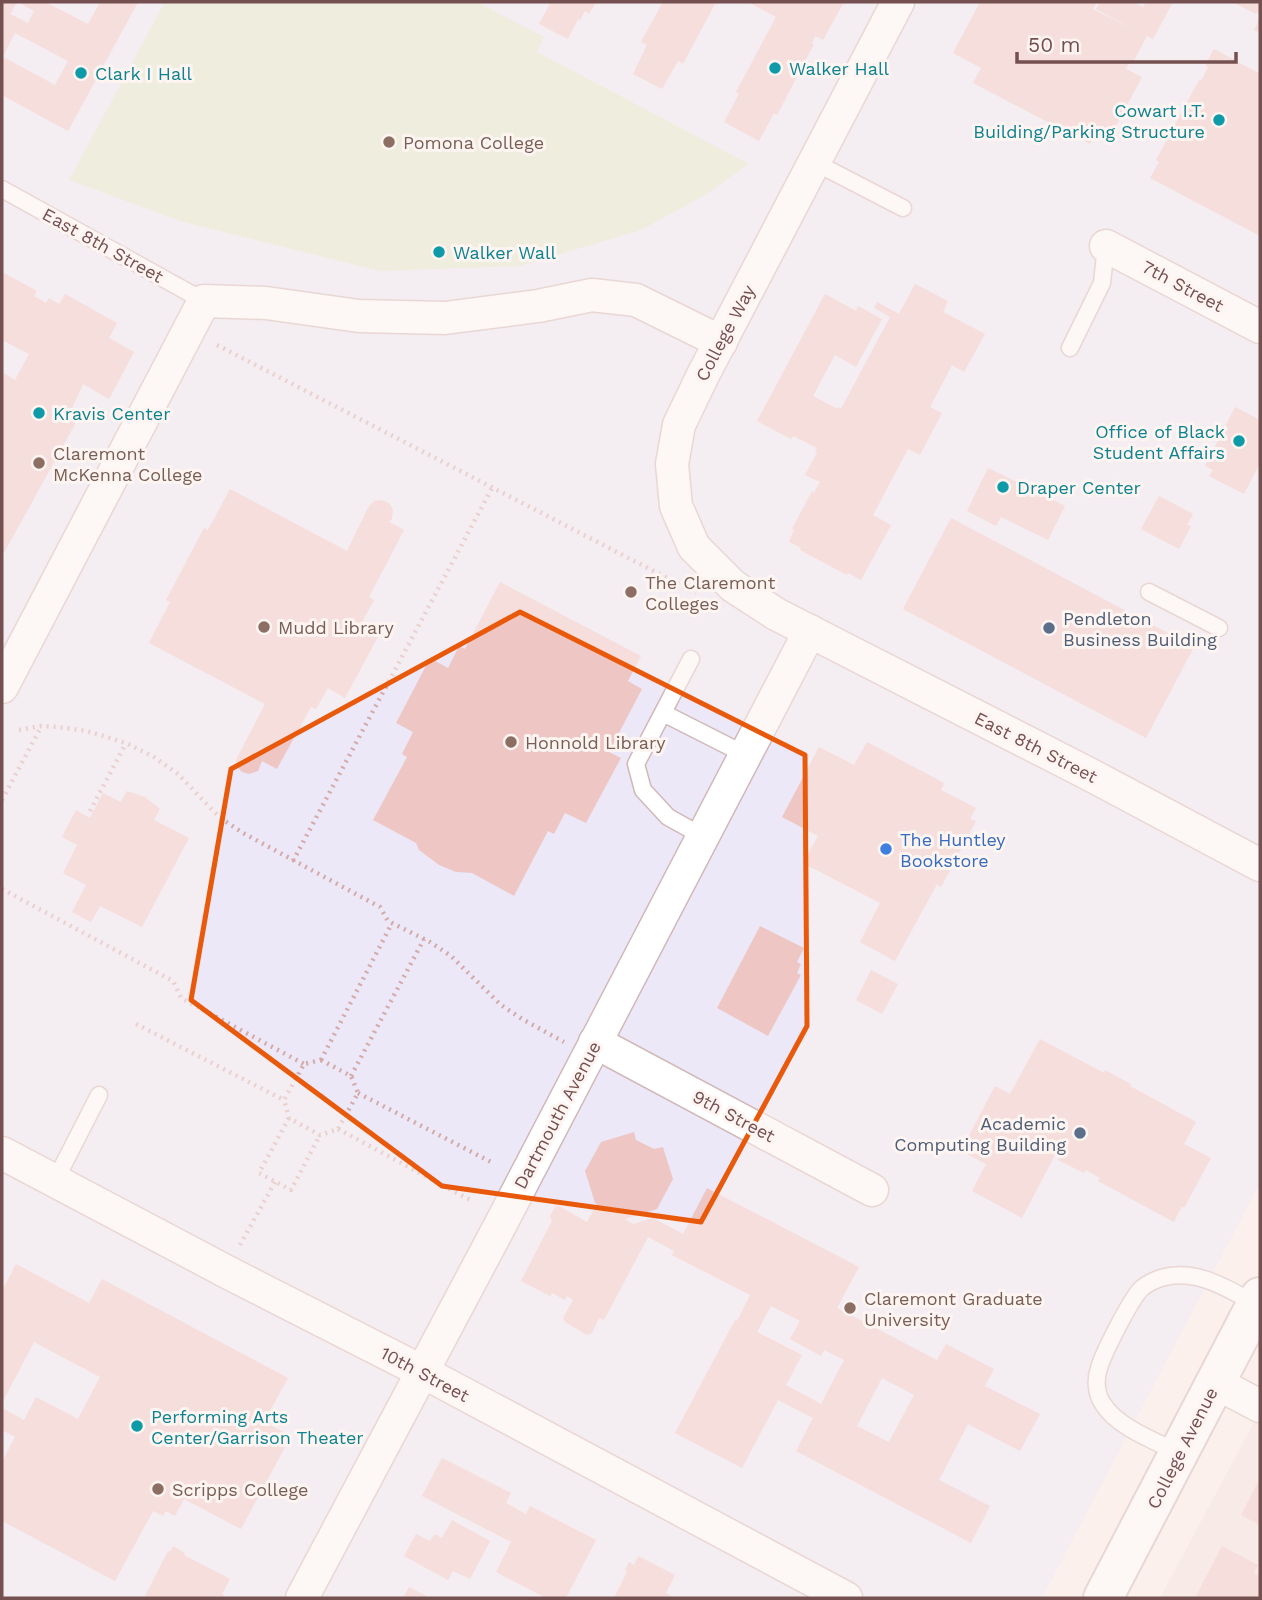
<svg xmlns="http://www.w3.org/2000/svg" width="1262" height="1600" viewBox="0 0 1262 1600" font-family="'Work Sans',sans-serif">
  <style>
    .residential { fill: #f4e2dd }
    .education { fill: #ece8f8 }
    .green { fill: #e1e8ca }
    .building { fill: #eec7c5; fill-rule: evenodd }
    .lines { fill: none; stroke-linecap: round; stroke-linejoin: round }
    .service-casing { stroke: #d2b9b7; stroke-width: 19 }
    .minor-casing { stroke: #d2b9b7; stroke-width: 35 }
    .tertiary-casing { stroke: #d2b9b7; stroke-width: 42 }
    .path { stroke: #d4aaa8; stroke-width: 4.5; stroke-dasharray: 2 5; stroke-linecap: butt }
    .service { stroke: #fff; stroke-width: 16 }
    .minor { stroke: #fff; stroke-width: 32 }
    .tertiary { stroke: #fff; stroke-width: 38 }
    .marked { fill: none; stroke: #e8590c; stroke-width: 5; stroke-linejoin: round }
    .culture-dot { fill: #0f9aa8; stroke: #fef5f2; stroke-width: 2.5 }
    .education-dot { fill: #8d6e63; stroke: #fef5f2; stroke-width: 2.5 }
    .service-dot { fill: #5c6f8a; stroke: #fef5f2; stroke-width: 2.5 }
    .shop-dot { fill: #3f7fe0; stroke: #fef5f2; stroke-width: 2.5 }
    .labels { text-anchor: middle; dominant-baseline: central; stroke-width: 6; stroke-linejoin: round; paint-order: stroke }
    .culture-label { font-size: 18px; fill: #0d838f; stroke: #fef5f2; text-anchor: start }
    .education-label { font-size: 18px; fill: #785e54; stroke: #fef5f2; text-anchor: start }
    .street-label { font-size: 18px; fill: #755050; stroke: #fef5f2 }
    .service-label { font-size: 18px; fill: #4e5e75; stroke: #fef5f2; text-anchor: start }
    .shop-label { font-size: 18px; fill: #366cbe; stroke: #fef5f2; text-anchor: start }
  </style>
  <rect width="100%" height="100%" fill="#fbf0ec"/>
  <polygon class="residential" points="1260,1411 1260,1598 1160,1598"/>
  <polygon class="education" points="2,2 1260,2 1260,1183 1042,1598 2,1598"/>
  <polygon class="green" points="165,2 477,2 544,37 537,52 749,164 705,195 641,230 520,266 380,271 180,221 69,180"/>
  <g class="building">
    <path d="M 2,2 L 17,2 L 10,14 L 28,23 L 34,11 L 18,2 L 45,2 L 88,24 L 100,2 L 138,2 L 68,131 L 2,95 ZM 15,33 L 68,61 L 55,85 L 3,57 Z"/>
    <polygon points="546,2 596,2 589,14 585,11 580,20 578,19 568,39 539,24 550,4"/>
    <polygon points="663,2 716,2 683,64 678,61 662,89 633,74 647,45 641,42"/>
    <polygon points="748,2 844,2 823,40 815,36 812,43 814,44 777,115 774,113 759,141 724,122 739,94 736,92 776,17"/>
    <polygon points="980,2 1097,2 1093,9 1140,33 1096,9 1100,2 1133,2 1143,7 1146,2 1173,2 1153,39 1147,36 1132,64 1129,63 1126,69 1142,77 1110,137 1097,130 1090,144 973,83 981,68 953,53"/>
    <polygon points="1232,2 1260,2 1260,14 1257,12 1256,14"/>
    <polygon points="1260,18 1260,33 1254,30"/>
    <polygon points="1214,49 1260,74 1260,236 1150,178 1159,162 1156,160 1199,80 1201,81 1208,67 1205,65"/>
    <polygon points="2,272 37,291 34,296 46,303 49,298 59,304 65,294 117,323 109,338 134,352 109,399 83,384 71,410 80,415 4,553 2,552 2,372 15,380 29,354 2,340"/>
    <polygon points="915,284 948,301 943,312 985,334 964,372 952,365 930,407 942,413 920,455 908,449 873,515 891,525 861,580 848,573 847,575 800,550 801,548 789,542 794,530 792,529 812,491 814,493 820,482 805,475 817,453 815,452 817,448 793,436 791,439 757,421 825,294 856,311 858,306 882,319 856,367 835,355 813,396 838,409 839,407 841,409 890,317 874,308 877,302 899,314"/>
    <polygon points="1235,407 1260,420 1260,463 1244,494 1209,476 1213,470 1205,466"/>
    <polygon points="988,468 1065,506 1048,540 1001,517 996,526 967,511"/>
    <polygon points="230,489 347,551 369,506 374,501 382,500 390,504 393,510 392,519 389,522 404,530 369,597 374,600 362,622 381,631 345,698 328,688 316,709 311,707 277,769 262,761 258,771 249,774 242,772 238,768 236,762 237,758 265,704 149,643 170,602 166,600 204,528 208,530"/>
    <polygon points="1159,496 1193,514 1187,525 1191,526 1179,549 1141,529"/>
    <polygon points="951,518 1194,647 1146,738 903,609"/>
    <polygon points="500,582 641,656 628,681 642,689 609,752 621,758 586,823 565,813 554,834 548,831 514,896 472,873 456,872 439,865 419,850 416,843 373,820 407,757 402,754 413,732 396,723 430,658 448,668 459,646 465,649"/>
    <polygon points="867,742 944,783 941,790 976,808 970,819 976,821 941,887 937,884 895,961 860,942 880,903 803,863 818,836 782,817 819,747 854,765"/>
    <polygon points="127,791 145,797 160,809 154,820 189,838 142,927 100,906 91,922 72,912 86,885 63,873 77,845 62,837 76,810 90,818 103,793 121,802"/>
    <polygon points="760,926 804,948 797,962 801,964 797,973 801,975 768,1036 717,1008"/>
    <polygon points="871,970 898,984 882,1014 856,1000"/>
    <polygon points="1040,1039 1104,1073 1105,1070 1131,1084 1130,1086 1196,1122 1184,1144 1211,1158 1184,1208 1182,1206 1174,1222 1098,1181 1100,1178 1086,1170 1084,1173 1058,1160 1059,1157 1055,1155 1022,1218 972,1191 986,1164 961,1151 995,1086 1010,1094"/>
    <path d="M 634,1132 L 636,1140 L 654,1149 L 663,1147 L 673,1179 L 657,1209 L 625,1219 L 633,1224 L 653,1218 L 683,1234 L 707,1188 L 859,1267 L 837,1308 L 937,1360 L 946,1344 L 994,1369 L 985,1386 L 1040,1414 L 1020,1451 L 968,1424 L 939,1480 L 990,1506 L 971,1543 L 796,1451 L 813,1418 L 778,1400 L 742,1468 L 675,1433 L 735,1320 L 737,1321 L 750,1295 L 672,1255 L 674,1251 L 648,1237 L 604,1320 L 599,1318 L 592,1333 L 587,1335 L 565,1322 L 563,1318 L 573,1300 L 567,1296 L 565,1300 L 552,1293 L 550,1296 L 521,1281 L 552,1221 L 550,1216 L 555,1207 L 559,1206 L 587,1222 L 597,1204 L 595,1203 L 585,1171 L 601,1142 ZM 771,1306 L 800,1321 L 790,1339 L 821,1356 L 824,1350 L 844,1360 L 821,1404 L 786,1385 L 802,1355 L 757,1332 ZM 882,1378 L 914,1395 L 889,1442 L 857,1426 Z"/>
    <polygon points="16,1264 89,1303 102,1279 288,1378 264,1422 291,1436 241,1529 184,1499 175,1516 166,1511 163,1516 153,1511 115,1581 2,1521 2,1462 15,1437 2,1430 2,1408 24,1420 36,1397 78,1419 100,1377 34,1342 2,1403 2,1291"/>
    <polygon points="442,1458 511,1493 506,1503 526,1514 530,1506 596,1540 566,1598 546,1598 496,1572 511,1542 422,1496"/>
    <polygon points="1260,1478 1260,1525 1241,1515"/>
    <polygon points="452,1520 490,1541 470,1579 453,1571 448,1580 404,1556 416,1534 430,1541 435,1534 442,1538"/>
    <polygon points="173,1546 185,1553 184,1555 230,1579 222,1594 224,1595 223,1598 150,1598 145,1596 168,1551 170,1552"/>
    <polygon points="1222,1546 1258,1565 1254,1573 1260,1577 1260,1598 1195,1598"/>
    <polygon points="638,1556 675,1575 666,1593 671,1596 670,1598 614,1598 627,1572 625,1570 629,1562 634,1565"/>
    <polygon points="409,1587 430,1598 403,1598"/>
  </g>
  <g class="lines">
    <defs>
      <g id="service">
        <polyline points="814,162 903,208"/>
        <polyline points="2,189 204,301"/>
        <polyline points="1070,348 1102,283 1106,246"/>
        <polyline points="1149,592 1219,628"/>
        <polyline points="691,659 636,764 643,790 668,817 704,837"/>
        <polyline points="663,713 746,755"/>
        <polyline points="55,1181 99,1095"/>
        <path d="M 1179,1453 C 1155,1441 1117,1427 1103,1404 C 1096,1394 1095,1380 1099,1368 C 1103,1354 1131,1298 1142,1288 C 1147,1284 1155,1280 1161,1278 C 1196,1268 1226,1288 1256,1304"/>
      </g>
      <g id="minor">
        <polyline points="898,2 703,375 679,425 672,464 676,506 694,547 733,586 776,614 1087,773 1260,865"/>
        <polyline points="1106,246 1260,327"/>
        <polyline points="2,687 204,301 266,303 359,316 445,318 538,306 592,295 636,300 721,342"/>
        <polyline points="595,1042 872,1190"/>
        <polyline points="2,1153 229,1273 423,1372 846,1598"/>
        <polyline points="1216,1383 1260,1406"/>
        <path d="M 302,1598 C 474,1277 643,955 810,631"/>
      </g>
      <polyline id="tertiary" points="1103,1598 1260,1297"/>
    </defs>
    <use href="#service" class="service-casing"/>
    <use href="#minor" class="minor-casing"/>
    <use href="#tertiary" class="tertiary-casing"/>
    <g class="path">
      <polyline points="217,345 696,593"/>
      <polyline points="19,730 41,726 58,727 87,731 126,743 154,757 178,774 219,817 243,833 380,907 388,921 430,942 451,956 501,1005 522,1019 564,1042"/>
      <polyline points="2,800 41,727"/>
      <polyline points="90,811 126,743"/>
      <polyline points="293,861 492,488"/>
      <polyline points="2,889 173,981 181,998 304,1064"/>
      <polyline points="136,1024 284,1100"/>
      <polygon points="321,1060 351,1076 358,1093 338,1129 320,1135 289,1118 284,1100 304,1064"/>
      <polyline points="321,1060 392,923"/>
      <polyline points="351,1076 424,939"/>
      <polyline points="358,1093 493,1163"/>
      <polyline points="289,1118 259,1173 291,1190 320,1135"/>
      <polyline points="338,1129 472,1201"/>
      <polyline points="240,1245 275,1182"/>
    </g>
    <use href="#service" class="service"/>
    <use href="#minor" class="minor"/>
    <use href="#tertiary" class="tertiary"/>
  </g>
  <path d="M0 0H1262V1600H0ZM 520,612 L 805,755 L 807,1026 L 701,1222 L 442,1186 L 191,1000 L 231,769 Z" fill="#fbf0ec" fill-opacity=".55" fill-rule="evenodd"/>
  <path class="marked" d="M 520,612 L 805,755 L 807,1026 L 701,1222 L 442,1186 L 191,1000 L 231,769 Z"/>
  <g class="culture-dot">
    <circle cx="775" cy="68" r="7"/>
    <circle cx="81" cy="73" r="7"/>
    <circle cx="1219" cy="120" r="7"/>
    <circle cx="439" cy="252" r="7"/>
    <circle cx="39" cy="413" r="7"/>
    <circle cx="1239" cy="441" r="7"/>
    <circle cx="1003" cy="487" r="7"/>
    <circle cx="137" cy="1426" r="7"/>
  </g>
  <g class="education-dot">
    <circle cx="389" cy="142" r="7"/>
    <circle cx="39" cy="463" r="7"/>
    <circle cx="631" cy="592" r="7"/>
    <circle cx="264" cy="627" r="7"/>
    <circle cx="511" cy="742" r="7"/>
    <circle cx="850" cy="1308" r="7"/>
    <circle cx="158" cy="1489" r="7"/>
  </g>
  <g class="service-dot">
    <circle cx="1049" cy="628" r="7"/>
    <circle cx="1080" cy="1133" r="7"/>
  </g>
  <circle class="shop-dot" cx="886" cy="849" r="7"/>
  <g class="labels">
    <g class="culture-label">
      <text x="789" y="68">Walker Hall</text>
      <text x="95" y="73">Clark I Hall</text>
      <text x="1205" y="110" text-anchor="end">Cowart I.T.<tspan x="1205" dy="21">Building/Parking Structure</tspan></text>
      <text x="453" y="252">Walker Wall</text>
      <text x="53" y="413">Kravis Center</text>
      <text x="1225" y="431" text-anchor="end">Office of Black<tspan x="1225" dy="21">Student Affairs</tspan></text>
      <text x="1017" y="487">Draper Center</text>
      <text x="151" y="1416">Performing Arts<tspan x="151" dy="21">Center/Garrison Theater</tspan></text>
    </g>
    <g class="education-label">
      <text x="403" y="142">Pomona College</text>
      <text x="53" y="453">Claremont<tspan x="53" dy="21">McKenna College</tspan></text>
      <text x="645" y="582">The Claremont<tspan x="645" dy="21">Colleges</tspan></text>
      <text x="278" y="627">Mudd Library</text>
      <text x="525" y="742">Honnold Library</text>
      <text x="864" y="1298">Claremont Graduate<tspan x="864" dy="21">University</tspan></text>
      <text x="172" y="1489">Scripps College</text>
    </g>
    <g class="street-label">
      <text transform="translate(103 245) rotate(29)">East 8th Street</text>
      <text transform="translate(1183 286) rotate(28)">7th Street</text>
      <text transform="translate(725 333) rotate(-62)">College Way</text>
      <text transform="translate(1036 747) rotate(27)">East 8th Street</text>
      <text transform="translate(557 1115) rotate(-62)">Dartmouth Avenue</text>
      <text transform="translate(734 1116) rotate(28)">9th Street</text>
      <text transform="translate(425 1374) rotate(28)">10th Street</text>
      <text transform="translate(1182 1448) rotate(-63)">College Avenue</text>
    </g>
    <g class="service-label">
      <text x="1063" y="618">Pendleton<tspan x="1063" dy="21">Business Building</tspan></text>
      <text x="1066" y="1123" text-anchor="end">Academic<tspan x="1066" dy="21">Computing Building</tspan></text>
    </g>
    <g class="shop-label">
      <text x="900" y="839">The Huntley<tspan x="900" dy="21">Bookstore</tspan></text>
    </g>
  </g>
  <rect width="1262" height="1600" fill="none" stroke="#755050" stroke-width="7"/>
  <path d="M1017 52v10h219v-10" fill="none" stroke="#755050" stroke-width="3.5"/>
  <text x="1028" y="52" font-size="21" fill="#755050" stroke="#fef5f2" stroke-width="5" paint-order="stroke">50 m</text>
</svg>
